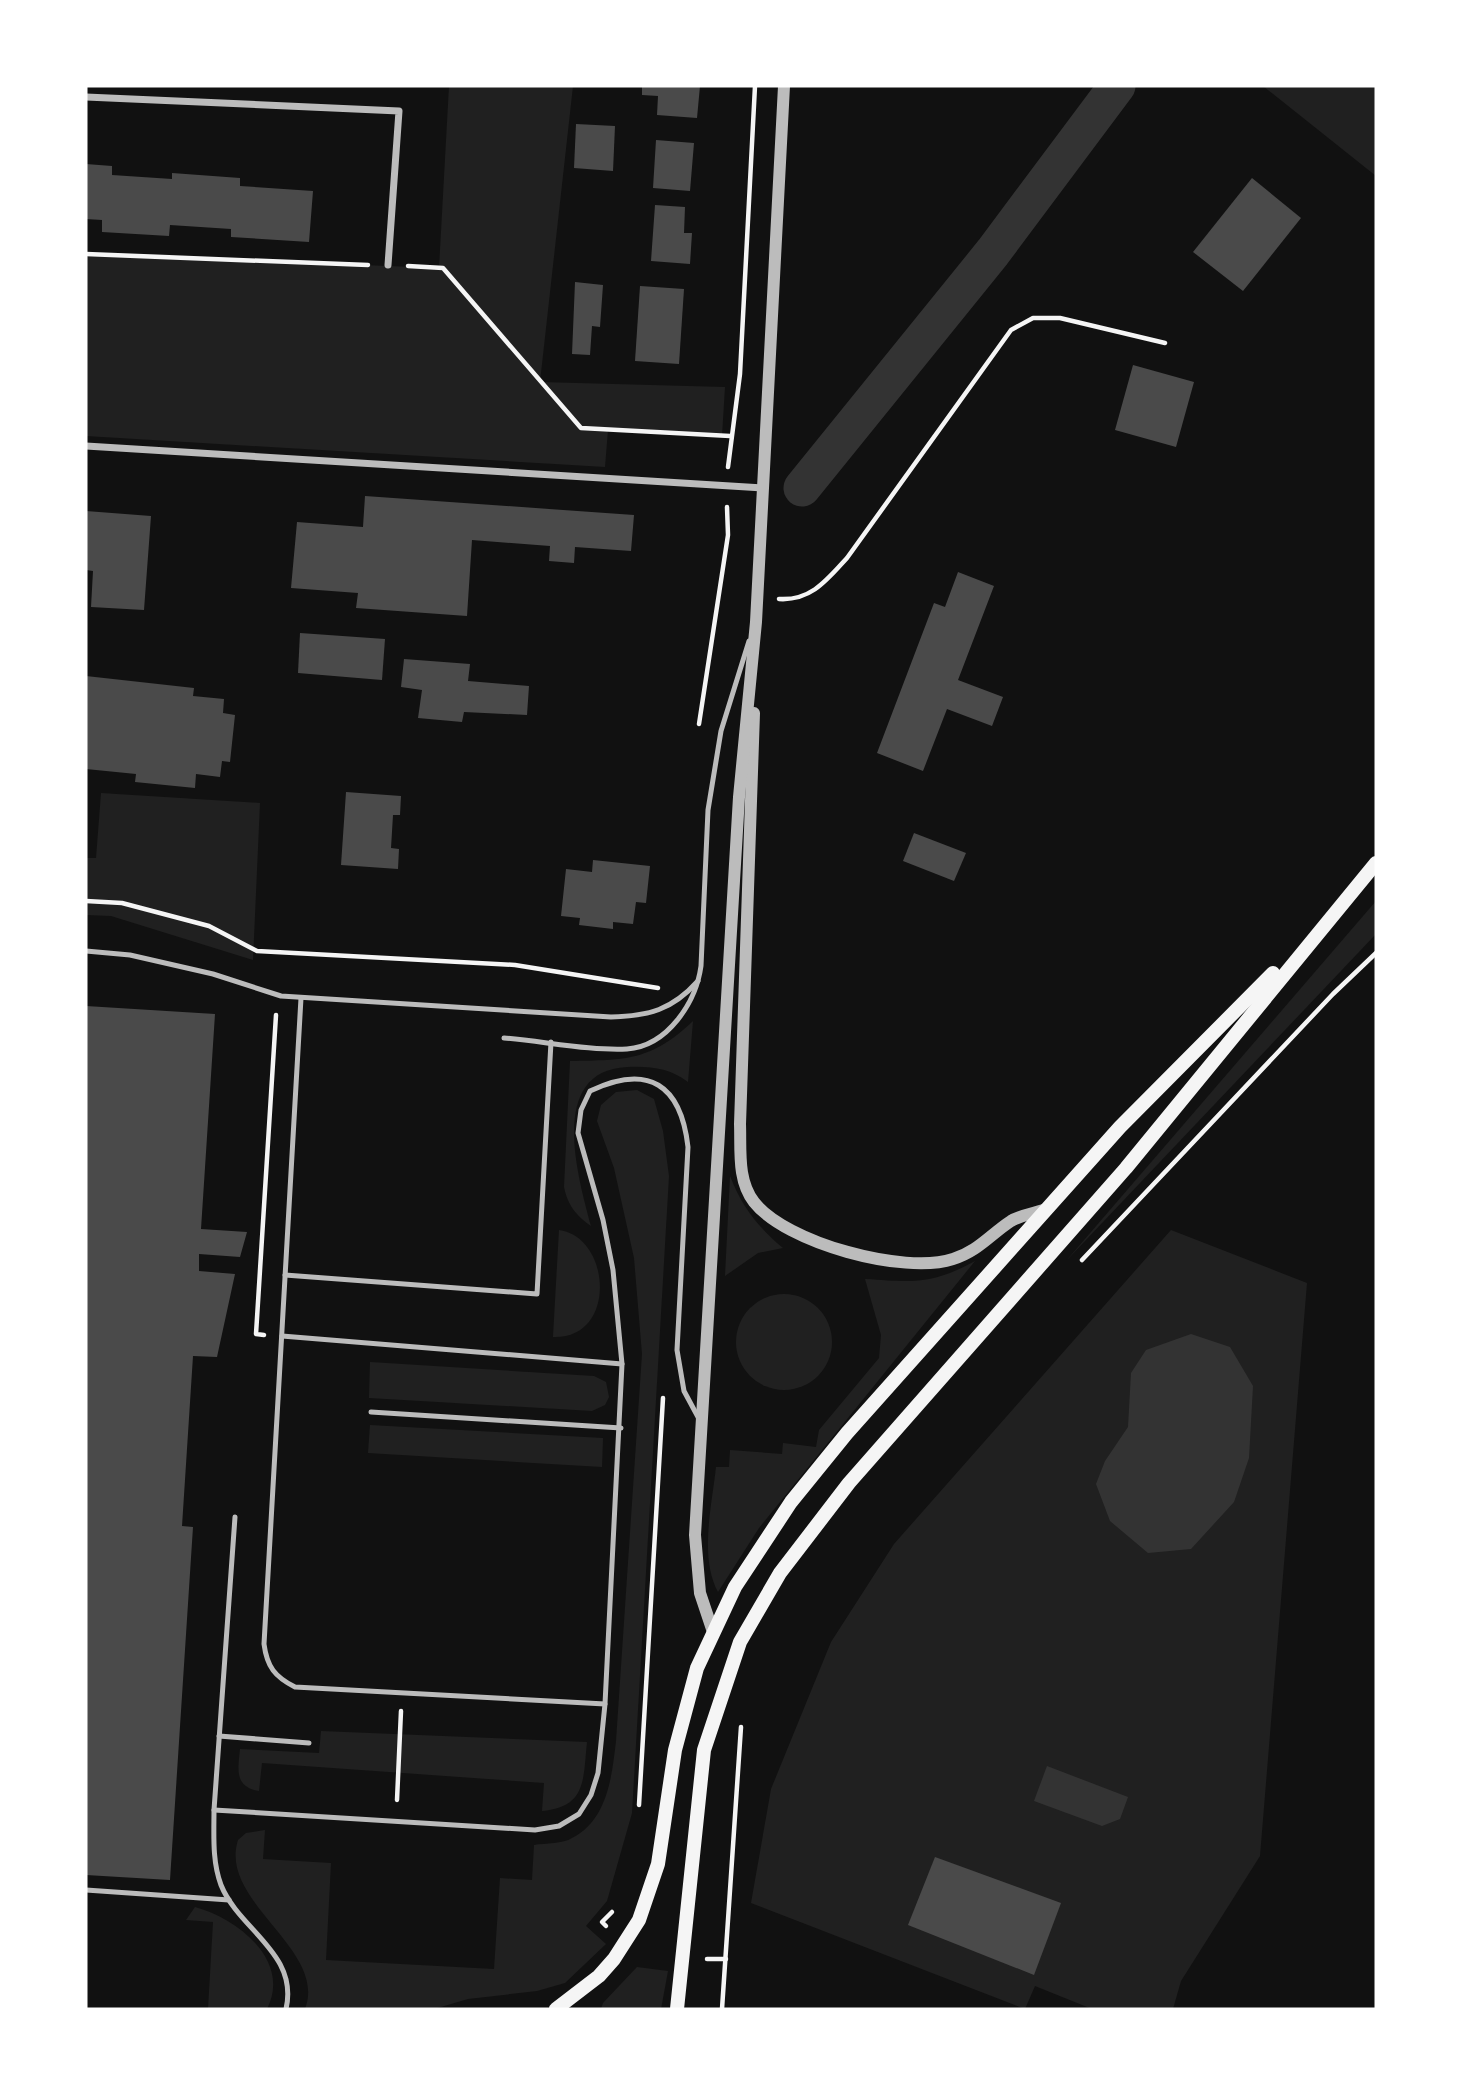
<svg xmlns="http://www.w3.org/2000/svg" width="1462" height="2095" viewBox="0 0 1462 2095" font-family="'DM Sans',sans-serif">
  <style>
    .green { fill: #202020 }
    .water { fill: #333 }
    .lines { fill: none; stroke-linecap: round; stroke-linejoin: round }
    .canal { stroke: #333; stroke-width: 37 }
    .building { fill: #4a4a4a }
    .path { stroke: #f5f5f5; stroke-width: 4.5 }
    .service { stroke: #bcbcbc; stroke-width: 5 }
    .minor { stroke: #bcbcbc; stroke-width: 7 }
    .tertiary { stroke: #bcbcbc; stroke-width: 12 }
    .secondary { stroke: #f5f5f5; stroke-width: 14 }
  </style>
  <rect width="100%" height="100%" fill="#111"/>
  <g class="green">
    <polygon points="449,86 573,86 540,382 725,387 722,436 608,430 605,467 86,436 86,254 439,268"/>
    <polygon points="1263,86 1376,86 1376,176"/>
    <polygon points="101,793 260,803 253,960 111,916 86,915 86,858 96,858"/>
    <polygon points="1376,901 1376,934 1066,1261"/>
    <path d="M 693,1021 L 688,1082 C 669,1068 651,1066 627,1067 C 546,1071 579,1179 591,1226 C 576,1215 568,1206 564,1187 L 570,1061 C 626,1060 651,1061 693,1021 Z"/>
    <path d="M 637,1090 L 654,1099 L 663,1131 L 669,1176 L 632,1813 L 607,1901 L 586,1926 L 606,1944 L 565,1983 L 537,1991 L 468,1999 L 434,2009 L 305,2009 C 328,1949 218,1902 238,1840 L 246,1833 L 265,1830 L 263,1859 L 331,1863 L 326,1960 L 494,1969 L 500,1878 L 532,1880 L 534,1845 C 546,1843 563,1844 572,1838 C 608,1820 612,1775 616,1741 L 642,1354 L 634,1258 L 614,1168 L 597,1121 L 601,1105 L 616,1092 Z"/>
    <path d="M 730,1176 C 742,1207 758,1227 783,1248 L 758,1253 L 725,1276 Z"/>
    <path d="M 559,1230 C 611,1237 618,1339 553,1337 Z"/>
    <polygon points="1171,1230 1307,1283 1260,1856 1181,1981 1173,2009 1092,2009 1035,1986 1025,2009 751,1903 771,1789 831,1642 894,1544"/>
    <path d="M 975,1261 L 759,1528 L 718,1592 C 699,1557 712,1505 716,1467 L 729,1467 L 730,1450 L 782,1454 L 783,1443 L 816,1447 L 819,1430 L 879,1358 L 881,1335 L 865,1279 C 914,1282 931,1285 975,1261 Z"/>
    <circle cx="784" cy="1342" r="48"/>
    <polygon points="370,1362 594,1376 606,1382 609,1397 605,1405 592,1411 369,1398"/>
    <polygon points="370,1425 603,1438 602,1467 368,1453"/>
    <path d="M 321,1731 L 587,1742 C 583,1779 587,1807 542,1811 L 544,1783 L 262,1763 L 259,1791 C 234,1787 238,1769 240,1749 L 319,1753 Z"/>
    <path d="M 195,1907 C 236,1918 292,1960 267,2009 L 208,2009 L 213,1922 L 186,1920 Z"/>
    <polygon points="637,1967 668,1971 661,2009 601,2009 603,2003"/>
  </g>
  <g class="water">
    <polygon points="1191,1334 1230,1347 1253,1386 1249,1458 1234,1502 1191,1549 1148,1553 1110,1521 1096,1484 1105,1461 1128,1427 1131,1373 1146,1350"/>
    <polygon points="1047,1766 1128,1797 1120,1819 1102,1826 1034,1801"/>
  </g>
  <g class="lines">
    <polyline class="canal" points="802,488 993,252 1117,86"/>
  </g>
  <g class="building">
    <polygon points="642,86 700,86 697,118 657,115 658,96 642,95"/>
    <polygon points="576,124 615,126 613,171 574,168"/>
    <polygon points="656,140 694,143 690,191 653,188"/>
    <polygon points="86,164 112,166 112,175 172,179 172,173 240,178 240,186 313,191 309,242 231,237 231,229 170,225 169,236 102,232 102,220 86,219"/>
    <polygon points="1252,178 1301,218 1243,291 1193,252"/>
    <polygon points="655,205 685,207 684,233 692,233 690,264 651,261"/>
    <polygon points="575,282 603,285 600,327 592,326 590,355 572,354"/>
    <polygon points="640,286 684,289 679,364 635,361"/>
    <polygon points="1133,365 1194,382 1176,447 1115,430"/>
    <polygon points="365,496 634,515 631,551 575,547 574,563 549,561 550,546 472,540 467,616 356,608 358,593 291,588 297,522 363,527"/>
    <polygon points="86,511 151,516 144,610 91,607 93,571 86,570"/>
    <polygon points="958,572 994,586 958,680 1003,697 992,726 947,709 923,771 877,753 934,603 945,607"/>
    <polygon points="300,633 385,639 382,680 298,673"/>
    <polygon points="404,659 470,664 468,681 529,686 527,715 464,712 462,722 418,718 422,690 401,687"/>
    <polygon points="86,676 194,688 193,696 224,699 223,713 235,715 230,762 222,761 220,777 196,774 195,788 135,782 136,774 86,769"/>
    <polygon points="346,792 401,796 400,815 393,815 391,848 399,849 398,869 341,865"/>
    <polygon points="914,833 966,853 954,881 903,861"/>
    <polygon points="593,860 650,866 646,903 636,902 633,924 613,922 613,929 579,925 580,918 561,916 566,869 592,872"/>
    <polygon points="86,1006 215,1014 201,1229 247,1232 240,1257 199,1254 199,1271 235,1274 217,1357 193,1356 182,1526 193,1527 170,1880 86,1875"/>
    <polygon points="935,1857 1061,1903 1034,1975 908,1925"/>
  </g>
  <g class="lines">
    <g class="path">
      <polyline points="86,254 368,265"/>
      <polyline points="408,266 443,268 581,428 730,436"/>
      <polyline points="728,467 740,374 755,86"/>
      <path d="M 779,599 C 811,601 827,580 847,558 L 1011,330 L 1033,318 L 1060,318 L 1165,343"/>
      <polyline points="699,724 728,535 727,507"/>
      <polyline points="86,901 122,903 209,926 257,951 515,965 658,988"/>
      <polyline points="1082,1260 1333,994 1376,953"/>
      <polyline points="264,1335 256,1334 276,1015"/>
      <polyline points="397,1800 401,1711"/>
      <polyline points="639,1805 663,1398"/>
      <polyline points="606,1926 602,1922 612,1912"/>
      <polyline points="707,1959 726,1959"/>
      <polyline points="722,2009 741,1727"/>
    </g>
    <g class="service">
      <path d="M 86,951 L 130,955 L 213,974 L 281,996 L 611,1017 C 649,1016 672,1010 698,981"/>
      <path d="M 301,998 L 264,1644 C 267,1667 275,1677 295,1687 L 605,1704"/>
      <path d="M 504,1038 C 542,1041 591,1051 627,1049 C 668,1046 696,1002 701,966 L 708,810 L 721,731 L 749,641"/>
      <polyline points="285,1275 537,1294 551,1042"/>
      <polyline points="282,1336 622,1364"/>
      <polyline points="371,1412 621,1428"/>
      <path d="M 235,1517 L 214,1810 C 214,1835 212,1861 221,1885 C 239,1930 299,1953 286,2009"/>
      <polyline points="219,1736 309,1743"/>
      <path d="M 214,1810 L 535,1830 L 559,1826 L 579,1814 L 591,1795 L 598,1773 L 605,1704 L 622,1364 L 613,1270 L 603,1220 L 578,1133 L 581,1110 L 590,1091 C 649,1063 681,1085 688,1147 L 677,1350 L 684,1391 L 698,1417"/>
      <polyline points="86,1890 229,1900"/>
    </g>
    <g class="minor">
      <polyline points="86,97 399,111 388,265"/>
      <polyline points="86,446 763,488"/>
    </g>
    <g class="tertiary">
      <path d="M 754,713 L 740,1124 C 741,1150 737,1180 754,1202 C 786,1243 904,1275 953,1259 C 977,1252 991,1234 1011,1221 C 1021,1215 1036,1213 1047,1209"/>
      <polyline points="713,1632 700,1593 695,1535 739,797 756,622 784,86"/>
    </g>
    <g class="secondary">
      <polyline points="556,2009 599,1976 614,1959 639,1920 658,1864 675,1750 697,1668 735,1587 791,1502 847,1433 1120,1127 1273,973"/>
      <polyline points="677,2009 704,1750 740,1642 780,1573 849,1483 1126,1168 1376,863"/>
    </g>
  </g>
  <rect width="1462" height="2095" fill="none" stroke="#ffffff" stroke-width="175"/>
</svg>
